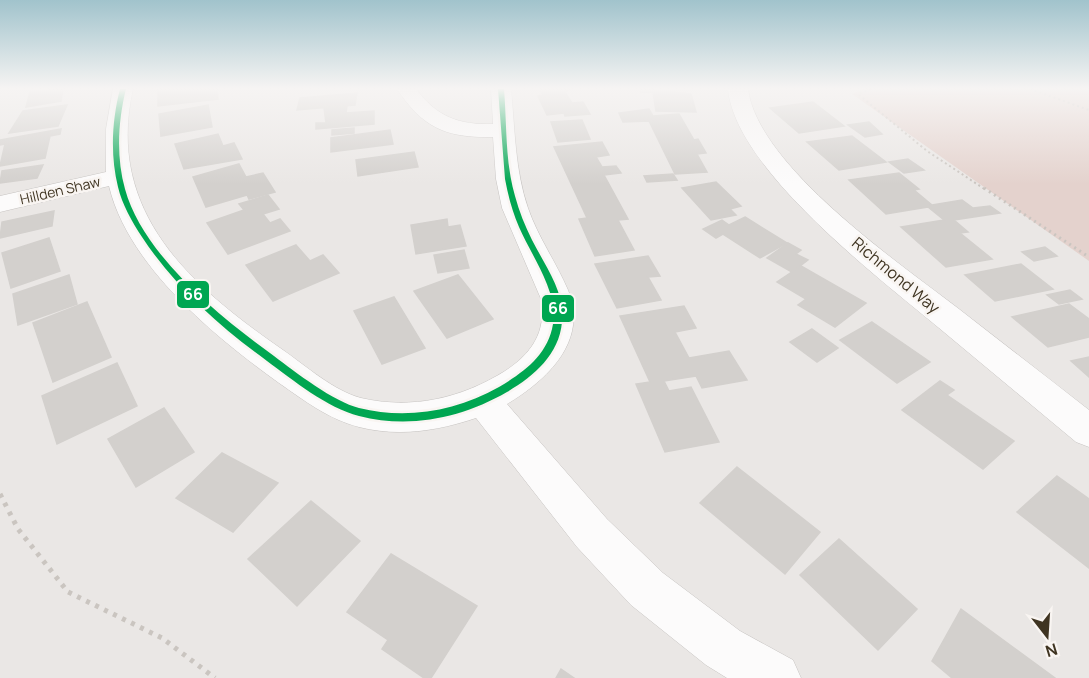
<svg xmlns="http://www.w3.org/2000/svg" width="1089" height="678" viewBox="0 0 1089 678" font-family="Manrope,sans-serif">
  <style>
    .green { fill: #e4d2cd }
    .building { fill: #d3d0cd; stroke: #d3d0cd; stroke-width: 1.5 }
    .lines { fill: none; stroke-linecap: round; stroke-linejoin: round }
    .minor-casing { stroke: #c6c3c1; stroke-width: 1 }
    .path-far2 { stroke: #cac5c0; stroke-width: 2; stroke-dasharray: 2 3; stroke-linecap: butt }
    .path-far1 { stroke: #cac5c0; stroke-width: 3; stroke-dasharray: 2 4; stroke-linecap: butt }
    .path { stroke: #cac5c0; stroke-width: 5; stroke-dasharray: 4 6; stroke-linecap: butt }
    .minor { fill: #fcfbfb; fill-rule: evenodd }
    .bus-1-casing { stroke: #f9f5f2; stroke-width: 5 }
    .bus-1 { fill: #00a651; fill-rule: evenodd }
    .labels { text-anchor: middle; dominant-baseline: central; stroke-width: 5; stroke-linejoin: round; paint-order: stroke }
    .far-street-label { font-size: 14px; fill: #3f3421; stroke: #f9f5f2 }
    .street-label { font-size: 16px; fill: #3f3421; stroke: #f9f5f2 }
    .line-badge { stroke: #f9f5f2; stroke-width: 2 }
    .badge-label { font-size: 16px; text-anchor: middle; font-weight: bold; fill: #fff }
  </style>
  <rect width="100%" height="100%" fill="#eae7e5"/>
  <polygon class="green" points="863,89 1089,89 1089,261 852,94"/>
  <g class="building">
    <polygon points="63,89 61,101 26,107 30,92"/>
    <polygon points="158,89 217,89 218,99 158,106"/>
    <polygon points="540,89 571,89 565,92 572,103 583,102 590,114 565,116 564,113 547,115 538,96 543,95"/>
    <polygon points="640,89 691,94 696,112 656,111 653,92 641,92"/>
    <polygon points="357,93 355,105 297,110 300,98"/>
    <polygon points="813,102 844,126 799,133 770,108"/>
    <polygon points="67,105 58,126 9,133 23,111"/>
    <polygon points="208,105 212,127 161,136 159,114"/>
    <polygon points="347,106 346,113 374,111 374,124 316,129 316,123 326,123 324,108"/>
    <polygon points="649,109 653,116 679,114 694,140 698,139 706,153 697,154 707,172 675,174 649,121 623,122 619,113"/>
    <polygon points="582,120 590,139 558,142 551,122"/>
    <polygon points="869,122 882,134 865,137 848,125"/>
    <polygon points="354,128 354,133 332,135 332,130"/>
    <polygon points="61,129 60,134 50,136 45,158 0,166 5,144 0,145 0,140"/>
    <polygon points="390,130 393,144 331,152 331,138"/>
    <polygon points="218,134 223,146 234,143 242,159 184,169 175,144"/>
    <polygon points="852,136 886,162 839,170 807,142"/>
    <polygon points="602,142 609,155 596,157 602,167 616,166 621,173 604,175 628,219 618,220 634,250 595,256 579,219 587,218 554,147"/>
    <polygon points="414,152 418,167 358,176 356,160"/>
    <polygon points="908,159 924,170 904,173 889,162"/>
    <polygon points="239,164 246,177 263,173 275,192 249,199 247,195 206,207 193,177"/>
    <polygon points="43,165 37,178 0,183 2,171"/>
    <polygon points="899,173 919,189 914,190 932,205 962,200 973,208 990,206 1000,213 954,220 968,232 960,233 992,259 946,267 901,227 944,220 928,207 886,214 849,180"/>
    <polygon points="673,174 677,180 647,182 644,176"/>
    <polygon points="716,182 741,206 730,209 736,215 711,220 682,188"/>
    <polygon points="268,195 279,209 263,214 270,223 280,219 290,231 228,254 207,223 244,210 239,204"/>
    <polygon points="54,211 52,226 0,238 2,222"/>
    <polygon points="745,217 787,243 760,258 723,234 716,238 703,229 722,220 729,225"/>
    <polygon points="447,219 448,227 460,225 466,246 416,254 411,225"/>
    <polygon points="49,238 60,271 11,288 2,253"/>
    <polygon points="788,243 801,250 796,254 808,260 792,272 767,258"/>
    <polygon points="296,245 310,261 323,255 339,273 273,301 246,265"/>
    <polygon points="1045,247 1057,256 1034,261 1022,252"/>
    <polygon points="464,250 469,268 438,273 434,255"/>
    <polygon points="648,256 660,276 648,277 661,300 617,308 595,264"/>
    <polygon points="1021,264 1053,289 995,301 965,275"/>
    <polygon points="801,266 866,303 835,327 798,305 806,299 777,282"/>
    <polygon points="69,275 77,304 18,325 13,294"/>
    <polygon points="458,275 493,319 447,338 414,291"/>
    <polygon points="1070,290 1082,299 1059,304 1047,295"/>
    <polygon points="394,297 425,348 382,364 354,311"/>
    <polygon points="87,302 111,357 53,382 33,323"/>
    <polygon points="1069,304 1089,319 1089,337 1048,347 1012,317"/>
    <polygon points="684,306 696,328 675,332 689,358 729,351 747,380 702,388 696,376 664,381 669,391 691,387 719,442 665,452 636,384 650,382 620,316"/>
    <polygon points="872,322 930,362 897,383 840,340"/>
    <polygon points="812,329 838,348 817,362 790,342"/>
    <polygon points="1089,357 1089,377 1071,361"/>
    <polygon points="117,363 137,406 57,444 42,396"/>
    <polygon points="940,381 954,390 947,395 1014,441 983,469 902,410"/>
    <polygon points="164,408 194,452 136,487 108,439"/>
    <polygon points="222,453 278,483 233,532 176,498"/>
    <polygon points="737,467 820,532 785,574 700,503"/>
    <polygon points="1057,476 1089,499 1089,568 1017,512"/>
    <polygon points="311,501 360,541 297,606 248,559"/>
    <polygon points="839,539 917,609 878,650 800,575"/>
    <polygon points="391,554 477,606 431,678 424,678 382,649 388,640 347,612"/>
    <polygon points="961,609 1055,678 952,678 932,661"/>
    <polygon points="561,669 574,678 556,678"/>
  </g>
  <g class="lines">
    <defs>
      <g id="minor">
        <path d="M 113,89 L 133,89 C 105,213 192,287 283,350 C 306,366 334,391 361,398 C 412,410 462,398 505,371 C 531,354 547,332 541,299 L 502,208 L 496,179 L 493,137 C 446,138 423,128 397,89 L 416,89 C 437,117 459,125 493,124 L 491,89 L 511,89 C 515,129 515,170 528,208 C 538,237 556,262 568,290 C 589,341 547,380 507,404 L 607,519 L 663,573 L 740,631 L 793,660 L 801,678 L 727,678 L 706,665 L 631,605 L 577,547 L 476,418 C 437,431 399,437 359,427 C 328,419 305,401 279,383 C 215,337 128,266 109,186 L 0,212 L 0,196 L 106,172 L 106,129 Z"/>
        <path d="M 728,89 L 748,89 C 758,166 899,263 959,309 C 1002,343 1046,376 1089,410 L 1089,447 L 1076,442 C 1030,404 985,366 939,328 C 879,278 735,169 728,89 Z"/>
      </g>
    </defs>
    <use href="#minor" class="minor-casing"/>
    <g class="path-far2">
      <polyline points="871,89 858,94 927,151 986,190"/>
      <polyline points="1030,89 1089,110"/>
    </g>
    <polyline class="path-far1" points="984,188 1089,257"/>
    <polyline class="path" points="0,494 18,529 68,592 162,638 215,678"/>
    <use href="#minor" class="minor"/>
    <defs>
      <path id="bus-1" d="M 120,89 L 126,89 C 118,121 116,157 125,189 C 143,255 220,317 274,356 C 295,372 334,402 359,408 C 407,420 456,411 499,387 C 524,372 548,355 553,324 C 559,293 531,255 519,227 C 512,211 508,195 505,179 L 498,89 L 504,89 C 507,125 505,162 515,196 C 519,211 525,226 532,240 C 544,264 566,293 562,322 C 559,355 534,376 507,392 C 462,418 410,429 359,416 C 327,408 293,380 267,361 C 219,326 175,287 142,237 C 132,222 122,204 118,187 C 110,155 112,120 120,89 Z"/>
    </defs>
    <use href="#bus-1" class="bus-1-casing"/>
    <use href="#bus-1" class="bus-1"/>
  </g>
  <linearGradient id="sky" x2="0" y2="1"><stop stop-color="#a1c3cc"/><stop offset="0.48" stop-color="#f6f4f3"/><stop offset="1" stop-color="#f6f4f3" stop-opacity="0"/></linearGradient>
  <rect width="1089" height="184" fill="url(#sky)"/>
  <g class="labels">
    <g class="far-street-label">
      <text transform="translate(60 190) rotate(-13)">Hillden Shaw</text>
    </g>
    <g class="street-label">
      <text transform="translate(896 275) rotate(40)">Richmond Way</text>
    </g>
  </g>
  <g class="line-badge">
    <rect x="176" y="280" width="34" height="29" rx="6" fill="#00a651"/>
    <rect x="541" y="294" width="34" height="29" rx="6" fill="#00a651"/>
  </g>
  <g class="badge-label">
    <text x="193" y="300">66</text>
    <text x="558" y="314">66</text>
  </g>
  <g transform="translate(1047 636) rotate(163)" stroke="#f9f5f2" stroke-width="4.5" paint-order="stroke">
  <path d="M0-4.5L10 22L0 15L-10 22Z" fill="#3f3421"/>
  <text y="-9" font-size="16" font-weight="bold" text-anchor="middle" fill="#3f3421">N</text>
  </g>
</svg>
